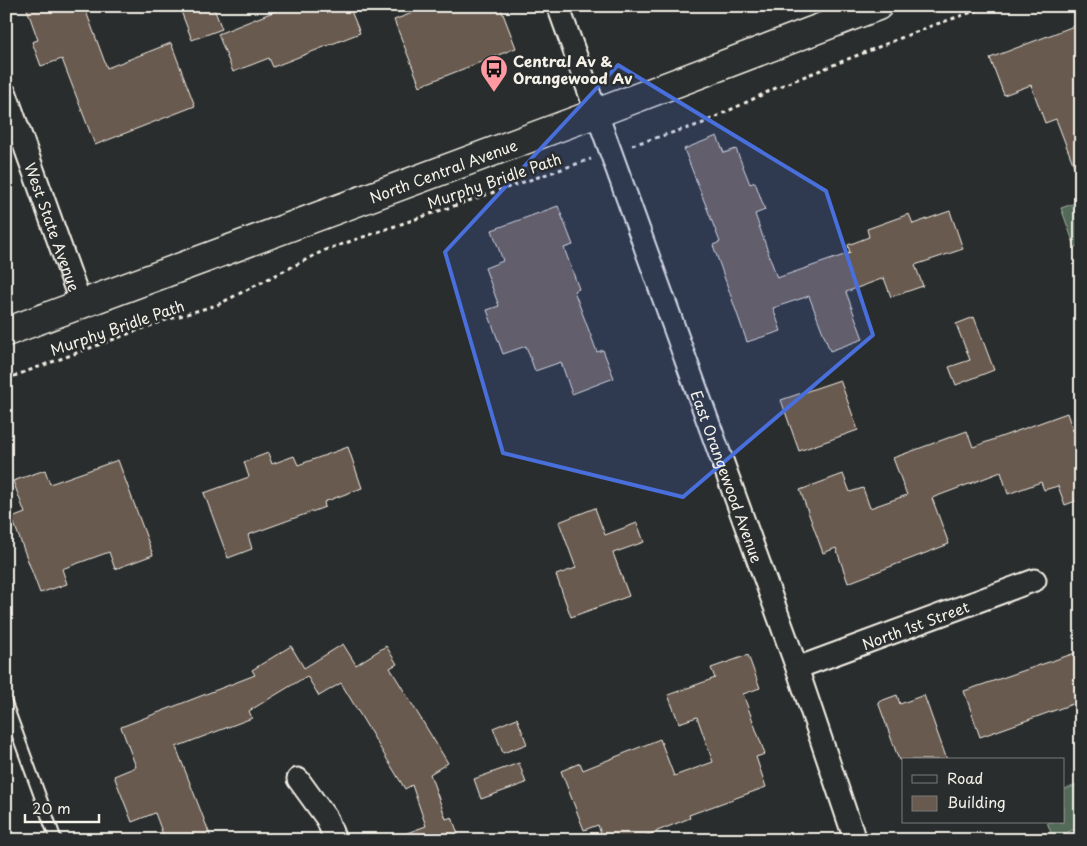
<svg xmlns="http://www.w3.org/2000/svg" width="1087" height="846" viewBox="0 0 1087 846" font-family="'Playpen Sans',sans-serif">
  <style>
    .green { fill: #526b59; stroke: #a3aea0 }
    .building { fill: #695a50; stroke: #f4f1e8 }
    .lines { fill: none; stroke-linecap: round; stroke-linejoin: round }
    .service-casing { stroke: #f4f1e8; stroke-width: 14 }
    .minor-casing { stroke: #f4f1e8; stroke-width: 25 }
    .secondary-casing { stroke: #f4f1e8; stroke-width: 31 }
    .path { stroke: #f4f1e8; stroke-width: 3; stroke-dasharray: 4 4; stroke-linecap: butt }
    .service { stroke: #2a2d2e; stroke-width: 10 }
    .minor { stroke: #2a2d2e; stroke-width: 21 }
    .secondary { stroke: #2a2d2e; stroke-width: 28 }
    .marked { fill: #486fdb; fill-opacity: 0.2; stroke: #486fdb; stroke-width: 4; stroke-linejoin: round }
    .labels { text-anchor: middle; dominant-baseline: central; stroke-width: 5; stroke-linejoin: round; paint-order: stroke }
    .poi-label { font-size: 15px; font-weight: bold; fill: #f4f1e8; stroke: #2a2d2e; text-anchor: start }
    .street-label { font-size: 15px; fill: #f4f1e8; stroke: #2a2d2e }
  </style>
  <rect width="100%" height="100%" fill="#2a2d2e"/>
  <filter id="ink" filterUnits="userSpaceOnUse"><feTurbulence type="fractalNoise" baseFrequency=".02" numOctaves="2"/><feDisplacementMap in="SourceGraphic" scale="10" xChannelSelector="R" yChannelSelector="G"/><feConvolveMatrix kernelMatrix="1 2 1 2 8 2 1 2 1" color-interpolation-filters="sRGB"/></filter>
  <g filter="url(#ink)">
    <g class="green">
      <polygon points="1081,201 1081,245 1075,247 1061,208"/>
      <polygon points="1081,783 1081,827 1053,838 1047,822 1063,822 1063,790"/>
    </g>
    <g class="building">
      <polygon points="26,6 84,6 107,68 171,43 195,106 95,145 62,59 41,66 32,42 38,40"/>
      <polygon points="179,6 213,6 222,29 192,40"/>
      <polygon points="288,6 349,6 360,33 273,67 269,58 233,72 218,34"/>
      <polygon points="430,6 500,6 516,48 420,86 394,20"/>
      <polygon points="1074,26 1081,45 1081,179 1079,179 1056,119 1045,123 1031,85 1004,95 990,58"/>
      <polygon points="717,136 724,153 736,149 750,184 755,182 765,210 755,214 777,278 850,253 848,245 869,237 867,229 909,214 913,224 950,211 963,249 915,265 923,286 891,297 884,278 846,292 863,339 830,351 809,296 773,308 781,331 747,342 713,245 720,242 684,149"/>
      <polygon points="558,206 573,245 564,248 579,289 574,291 597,352 603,350 614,378 572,394 561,362 535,371 526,346 503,354 487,310 499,306 485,268 503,261 492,230"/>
      <polygon points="974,317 994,370 956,385 949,367 970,360 956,324"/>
      <polygon points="840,380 858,430 799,451 781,400"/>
      <polygon points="1067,413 1073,431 1081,428 1081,499 1065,505 1058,486 1044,490 1041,482 1008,494 1001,472 932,498 949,544 848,583 836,548 823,553 800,490 843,474 850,492 863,488 870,508 907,495 893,458 967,431 973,447"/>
      <polygon points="348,447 362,488 324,502 325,507 248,535 252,549 228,558 204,493 249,477 244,462 268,453 272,464 294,456 298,465"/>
      <polygon points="118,460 153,555 115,569 109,552 62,569 67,584 40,593 12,518 25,513 13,481 45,470 50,484"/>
      <polygon points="595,508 605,535 637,523 644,542 613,553 629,596 571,617 556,575 576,568 559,522"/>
      <polygon points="343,644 356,665 386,646 397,664 390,668 448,763 430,774 446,819 452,817 460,840 396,840 396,837 426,826 412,785 405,789 341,683 319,696 307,676 249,711 252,718 176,747 212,840 165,840 155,813 132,822 114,776 136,767 121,727 255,675 252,670 291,646 304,668"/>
      <polygon points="1081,651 1081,701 980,737 964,691"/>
      <polygon points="748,655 760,688 743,694 765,754 756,757 766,787 689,815 690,818 635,840 603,840 598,825 584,830 561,771 580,763 583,770 660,739 674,776 713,762 697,717 679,723 668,695 715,678 711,668"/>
      <polygon points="897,695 900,704 924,695 947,760 899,760 878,702"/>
      <polygon points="517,718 527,744 503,753 493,728"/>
      <polygon points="519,763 526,783 481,799 474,779"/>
    </g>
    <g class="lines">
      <defs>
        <polyline id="service" points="6,703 56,840"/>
        <g id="minor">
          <path id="s1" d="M 558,6 L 797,668 L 855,840"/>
          <path id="s2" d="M 6,94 L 81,304"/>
          <path id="s3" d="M 797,668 L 1035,580"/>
          <polyline points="298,779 327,819 335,840"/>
        </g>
        <g id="secondary">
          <path id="s4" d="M 6,332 L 597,113 L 878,6"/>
        </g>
      </defs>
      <use href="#service" class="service-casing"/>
      <use href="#minor" class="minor-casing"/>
      <use href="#secondary" class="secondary-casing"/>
      <g class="path">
        <polyline points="632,145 701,124 778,87 931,26 990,6"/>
        <polyline points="6,379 166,320 217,305 325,250 591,159"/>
      </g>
      <use href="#service" class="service"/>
      <use href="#minor" class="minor"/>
      <use href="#secondary" class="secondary"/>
    </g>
  </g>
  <path class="marked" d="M 618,65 L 826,191 L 873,335 L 683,497 L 503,453 L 445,252 Z"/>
  <defs>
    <symbol id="bus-pin" viewBox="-11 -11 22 30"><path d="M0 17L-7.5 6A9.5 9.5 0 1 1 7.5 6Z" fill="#ff9aa2" stroke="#2a2d2e"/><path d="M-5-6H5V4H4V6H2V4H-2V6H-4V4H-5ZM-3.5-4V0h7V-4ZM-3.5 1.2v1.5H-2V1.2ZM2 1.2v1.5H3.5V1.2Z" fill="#111"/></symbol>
  </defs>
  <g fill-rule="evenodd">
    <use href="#bus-pin" x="478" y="53" width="32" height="43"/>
  </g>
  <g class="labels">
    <g class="poi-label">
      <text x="513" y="60">Central Av &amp;<tspan x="513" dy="17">Orangewood Av</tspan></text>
    </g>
    <g class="street-label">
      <text stroke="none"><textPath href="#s4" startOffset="466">North Central Avenue</textPath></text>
      <text transform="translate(494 180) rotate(-19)">Murphy Bridle Path</text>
      <text stroke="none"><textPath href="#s2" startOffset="141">West State Avenue</textPath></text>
      <text transform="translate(117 327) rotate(-19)">Murphy Bridle Path</text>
      <text stroke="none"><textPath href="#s1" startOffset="500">East Orangewood Avenue</textPath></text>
      <text stroke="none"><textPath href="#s3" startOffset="126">North 1st Street</textPath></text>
    </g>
  </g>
  <rect width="1087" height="846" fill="none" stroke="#2a2d2e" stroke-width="25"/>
  <rect x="12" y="12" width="1062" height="821" fill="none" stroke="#f4f1e8" stroke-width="2" filter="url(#ink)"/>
  <rect x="902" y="758" width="162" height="65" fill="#2a2d2e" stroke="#7b7b78"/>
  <rect x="912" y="775" width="25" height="8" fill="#2a2d2e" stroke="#7b7b78"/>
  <text x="947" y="784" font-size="15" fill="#f4f1e8">Road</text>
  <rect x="912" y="796" width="25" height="15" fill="#695a50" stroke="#7b7b78"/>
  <text x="947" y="808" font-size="15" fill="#f4f1e8">Building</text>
  <path d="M25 814v8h74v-8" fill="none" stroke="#f4f1e8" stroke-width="2.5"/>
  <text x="32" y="814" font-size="15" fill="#f4f1e8" stroke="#2a2d2e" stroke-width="4" paint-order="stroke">20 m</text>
</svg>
